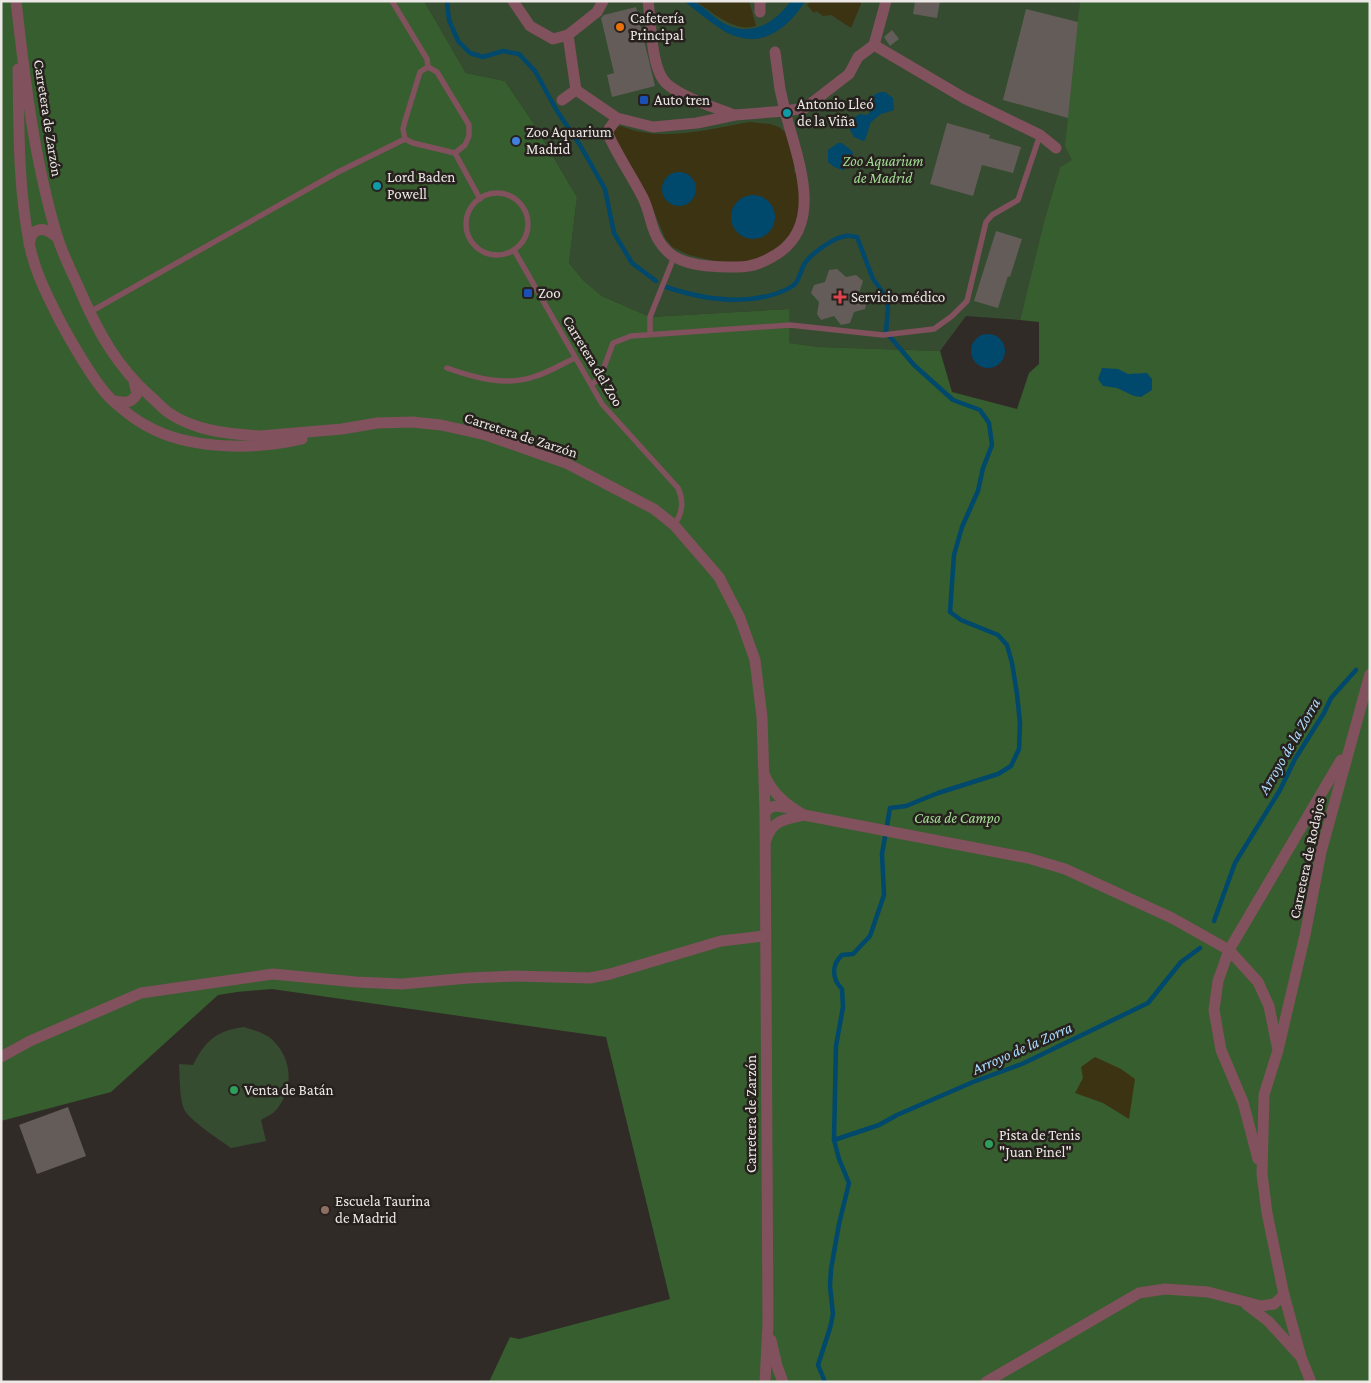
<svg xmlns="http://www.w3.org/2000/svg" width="1371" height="1383" viewBox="0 0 1371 1383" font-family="'Crimson Pro',serif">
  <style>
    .green { fill: #364c30 }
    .forest { fill: #375e2e }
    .sand { fill: #3c3313 }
    .water { fill: #00486c }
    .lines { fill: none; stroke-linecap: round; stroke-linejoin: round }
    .stream { stroke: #00486c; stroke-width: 4.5 }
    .building { fill: #635c59 }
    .lane { stroke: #81515e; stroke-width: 5.5 }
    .street { stroke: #81515e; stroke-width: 11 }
    .food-dot { fill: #e8710a; stroke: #27211e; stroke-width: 2 }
    .transit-dot { fill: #1a4fb4; stroke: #27211e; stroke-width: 2 }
    .culture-dot { fill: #0f9aa8; stroke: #27211e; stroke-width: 2 }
    .shop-dot { fill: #3f7fe0; stroke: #27211e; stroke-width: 2 }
    .health-dot { fill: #e0444e; stroke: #27211e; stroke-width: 2 }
    .leisure-dot { fill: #2e9e5b; stroke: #27211e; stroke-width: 2 }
    .education-dot { fill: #8d6e63; stroke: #27211e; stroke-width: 2 }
    .labels { text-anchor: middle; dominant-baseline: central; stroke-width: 5; stroke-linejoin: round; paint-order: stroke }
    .poi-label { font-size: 15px; fill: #ece8e6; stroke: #27211e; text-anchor: start }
    .street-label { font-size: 15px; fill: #ece8e6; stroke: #27211e }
    .park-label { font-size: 15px; font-style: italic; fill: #a2dd94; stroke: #27211e }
    .water-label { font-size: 16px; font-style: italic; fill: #abdcff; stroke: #27211e }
  </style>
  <rect width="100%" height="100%" fill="#312b28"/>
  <g class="green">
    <polygon points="424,1 1080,1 1073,160 1060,167 1044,221 1020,320 966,316 940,351 820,347 789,343 789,309 650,317 602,296 584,281 569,263 577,197 532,121 505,81 466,73"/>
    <path d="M 244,1027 C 253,1030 262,1032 269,1037 C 292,1055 295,1087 277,1109 C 273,1114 266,1117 261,1120 L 266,1141 L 231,1148 C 220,1140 192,1122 185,1111 C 179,1100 180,1077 179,1064 L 193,1065 C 206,1040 216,1031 244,1027 Z"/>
  </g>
  <polygon class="forest" points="1,1 424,1 466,73 505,81 532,121 577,197 569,263 584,281 602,296 650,317 789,309 789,343 820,347 940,351 952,392 1017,409 1029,373 1039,364 1039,322 1020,320 1044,221 1060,167 1072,160 1065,146 1080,1 1370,1 1370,1382 489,1382 510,1337 519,1339 670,1299 606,1037 272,989 237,992 218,995 111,1092 1,1121"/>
  <g class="sand">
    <path d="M 695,1 L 749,1 L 756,26 C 735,33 712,12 695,1 Z"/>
    <polygon points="811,1 861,1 861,4 851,28 831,15 823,16 816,11 814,13 807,5"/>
    <path d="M 750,122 L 770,124 L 779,127 L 787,134 L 795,163 L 794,172 L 796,173 L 800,201 L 797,219 L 791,233 L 778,248 L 768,255 L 741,264 L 714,261 L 689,255 L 672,247 L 665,238 L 648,197 L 618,148 L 612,129 L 621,126 C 661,143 709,129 750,122 Z"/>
    <polygon points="1095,1057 1121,1069 1135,1079 1129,1119 1103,1103 1075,1093 1083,1078 1081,1067"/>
  </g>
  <g class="water">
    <path d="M 684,1 C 701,1 707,12 720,21 C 748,39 773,25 791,1 L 805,1 C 790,26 765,47 735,36 C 721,32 697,11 684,1 Z"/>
    <path d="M 885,92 L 893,98 L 894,110 L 881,114 L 871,122 L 865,140 L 863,141 L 854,137 L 850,130 L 852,119 L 860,114 L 867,115 L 870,112 C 867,100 872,92 885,92 Z"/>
    <polygon points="838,143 842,143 853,152 850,165 843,170 834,167 828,162 828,150"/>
    <circle cx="679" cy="189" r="17"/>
    <circle cx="753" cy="217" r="22"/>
    <circle cx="988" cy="351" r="17"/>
    <polygon points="1102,368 1118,369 1128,374 1147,373 1152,379 1152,390 1141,397 1134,396 1117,388 1103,386 1098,379"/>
  </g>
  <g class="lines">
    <g class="stream">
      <polyline points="447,1 449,20 458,41 470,53 483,57 503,51 519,54 535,71 557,111 580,145 605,189 614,233 632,263 656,281"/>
      <path d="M 666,287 C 702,299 741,306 778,293 C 783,291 791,288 795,284 C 800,278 801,269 805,263 C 811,254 834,237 846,236 C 849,235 854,237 857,237 L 873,279 L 885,295 L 888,307 L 886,332 L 914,365 L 953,400 L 980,410 L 989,423 L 992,445 L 983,468 L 978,491 L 962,527 L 954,555 L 950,612 L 961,620 L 998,635 L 1007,645 L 1012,663 L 1017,694 L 1020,723 L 1019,749 L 1011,766 L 998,774 L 938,793 L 906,806 L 890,808 L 882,854 L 884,895 L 870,936 L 853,954 L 842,955 C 831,965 832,979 842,989 L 843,1007 L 836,1046 L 834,1140 L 839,1159 L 849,1183 L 839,1224 L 831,1269 L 830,1286 L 833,1314 L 830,1328 L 818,1365 L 825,1382"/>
      <polyline points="1214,921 1235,863 1280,790 1295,759 1324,713 1331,698 1356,670"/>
      <polyline points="834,1140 879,1125 897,1115 973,1082 1022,1064 1148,1003 1181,962 1200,948"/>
    </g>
  </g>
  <g class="building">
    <polygon points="915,1 940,1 937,18 913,14"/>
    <polygon points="636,7 655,86 612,97 607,75 614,73 601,18 604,15"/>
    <polygon points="1026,9 1078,22 1068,118 1003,100"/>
    <polygon points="892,30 899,39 890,46 884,37"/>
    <polygon points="947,123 990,135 989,138 1021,147 1013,173 982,165 973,196 930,184"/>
    <polygon points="996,231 1022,239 1010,277 1008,276 998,308 974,301"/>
    <polygon points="837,269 846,277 856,275 863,281 859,293 867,301 865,309 854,312 850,323 841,325 834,316 821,320 817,314 819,302 811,293 814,285 825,282 829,270"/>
    <polygon points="68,1107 86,1156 37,1174 19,1125"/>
  </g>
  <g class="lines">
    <g class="lane">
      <polyline points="392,1 427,59 428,67"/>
      <polygon points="428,67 437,72 469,125 469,136 465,145 455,153 413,143 405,139 403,129 405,121 420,72"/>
      <polyline points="455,153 480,199"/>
      <circle cx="497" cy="224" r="31"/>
      <path d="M 514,250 L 602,404 L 678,488 C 684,501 683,513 674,525"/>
      <polyline points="90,312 338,172 405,139"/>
      <polyline points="650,334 650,317 674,257"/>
      <path d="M 447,368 C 475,378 507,387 536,376 C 549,372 562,364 575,358"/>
      <polyline points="592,384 600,378 613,343 631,336 790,325 883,335 934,329 952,316 967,301 986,222 992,215 1018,200 1040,135"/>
    </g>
    <g class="street">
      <path d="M 16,1 C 25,81 34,159 57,236 C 63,256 74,276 82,295 C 99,334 118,367 149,395 C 156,401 162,408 169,413 C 195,431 229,434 260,436 L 342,429 L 377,423 L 412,422 L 441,425 L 486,435 L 566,463 L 654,509 L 674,525 L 719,577 L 740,618 L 755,660 L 762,717 L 765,813 L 768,1324 L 765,1382"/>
      <polyline points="513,1 530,26 553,39 568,35 576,90"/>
      <path d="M 648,1 C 651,21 651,71 667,84 C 685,99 712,106 734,115"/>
      <polyline points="760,1 760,12"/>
      <polyline points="568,35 597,12 603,1"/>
      <polyline points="874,45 886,1"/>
      <polyline points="775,52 780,89 785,111 805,108 849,74 858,57 874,45 964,98 1040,135 1056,148"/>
      <path d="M 18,69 C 19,127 18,185 29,242 C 34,271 48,297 61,323 C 72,343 96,386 113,401 C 123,410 135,420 147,426 C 189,450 255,450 302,439"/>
      <path d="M 562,100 L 576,90 L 617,118 L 607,132 C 617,155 632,176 643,198 C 650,212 651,229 659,241 C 662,246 670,255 675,257 C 692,267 719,267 738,267 C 753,267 764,262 777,254 C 826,223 796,155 785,111 L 735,115 L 697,123 L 653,127 L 617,118"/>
      <path d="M 29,244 L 32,234 C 41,225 49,231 58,238"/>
      <path d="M 114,401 C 124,403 131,404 137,394 L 134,381"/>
      <path d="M 765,776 C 772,793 788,806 804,815 L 1028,858 L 1065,869 L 1172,918 L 1229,950 L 1258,982 L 1269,1006 L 1277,1046"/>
      <path d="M 765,813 C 771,802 783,807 793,809"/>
      <path d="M 766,840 C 772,819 786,820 804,815"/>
      <polyline points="1,1057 30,1041 141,993 273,974 356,982 402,984 468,978 514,976 590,978 610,974 721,941 764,936"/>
      <polyline points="1258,1159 1243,1102 1221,1050 1214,1010 1218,981 1229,950 1341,760"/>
      <polyline points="1247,1305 1268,1321 1300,1356"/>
      <polyline points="771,1340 777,1366 783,1382"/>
      <polyline points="986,1382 1139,1293 1165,1289 1208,1292 1261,1306 1274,1304 1284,1295"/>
      <polyline points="1311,1382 1301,1357 1284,1295 1267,1213 1262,1174 1264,1095 1278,1050 1305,935 1321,852 1370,674"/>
    </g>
  </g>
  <circle class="food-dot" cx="620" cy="27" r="5"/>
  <g class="transit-dot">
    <rect x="639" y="95" width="10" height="10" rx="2.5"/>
    <rect x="523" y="288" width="10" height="10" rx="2.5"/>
  </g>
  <g class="culture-dot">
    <circle cx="787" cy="113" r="5"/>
    <circle cx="377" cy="186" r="5"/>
  </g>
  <circle class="shop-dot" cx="516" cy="141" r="5"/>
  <path class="health-dot" d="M837.5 289.5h5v5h5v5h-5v5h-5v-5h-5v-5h5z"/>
  <g class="leisure-dot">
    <circle cx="234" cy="1090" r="5"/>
    <circle cx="989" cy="1144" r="5"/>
  </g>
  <circle class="education-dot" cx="325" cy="1210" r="5"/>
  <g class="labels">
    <g class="poi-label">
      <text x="630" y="18">Cafetería<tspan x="630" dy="17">Principal</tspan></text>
      <text x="654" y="100">Auto tren</text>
      <text x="797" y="104">Antonio Lleó<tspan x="797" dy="17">de la Viña</tspan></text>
      <text x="526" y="132">Zoo Aquarium<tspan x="526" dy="17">Madrid</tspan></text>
      <text x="387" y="177">Lord Baden<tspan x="387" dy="17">Powell</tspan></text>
      <text x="538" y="293">Zoo</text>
      <text x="851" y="297">Servicio médico</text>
      <text x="244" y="1090">Venta de Batán</text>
      <text x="999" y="1135">Pista de Tenis<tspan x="999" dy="17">"Juan Pinel"</tspan></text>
      <text x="335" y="1201">Escuela Taurina<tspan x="335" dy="17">de Madrid</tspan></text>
    </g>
    <g class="street-label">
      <text transform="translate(48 118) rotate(81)">Carretera de Zarzón</text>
      <text transform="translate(593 361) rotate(59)">Carretera del Zoo</text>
      <text transform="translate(521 435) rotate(18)">Carretera de Zarzón</text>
      <text transform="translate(1307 858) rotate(-78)">Carretera de Rodajos</text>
      <text transform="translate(751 1114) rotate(-90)">Carretera de Zarzón</text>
    </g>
    <g class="park-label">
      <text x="883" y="161">Zoo Aquarium<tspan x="883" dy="17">de Madrid</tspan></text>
      <text x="957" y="818">Casa de Campo</text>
    </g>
    <g class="water-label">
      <text transform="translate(1289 746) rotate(-60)">Arroyo de la Zorra</text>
      <text transform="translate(1022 1048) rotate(-24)">Arroyo de la Zorra</text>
    </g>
  </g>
  <rect width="1371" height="1383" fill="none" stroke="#ece8e6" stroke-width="5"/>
</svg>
